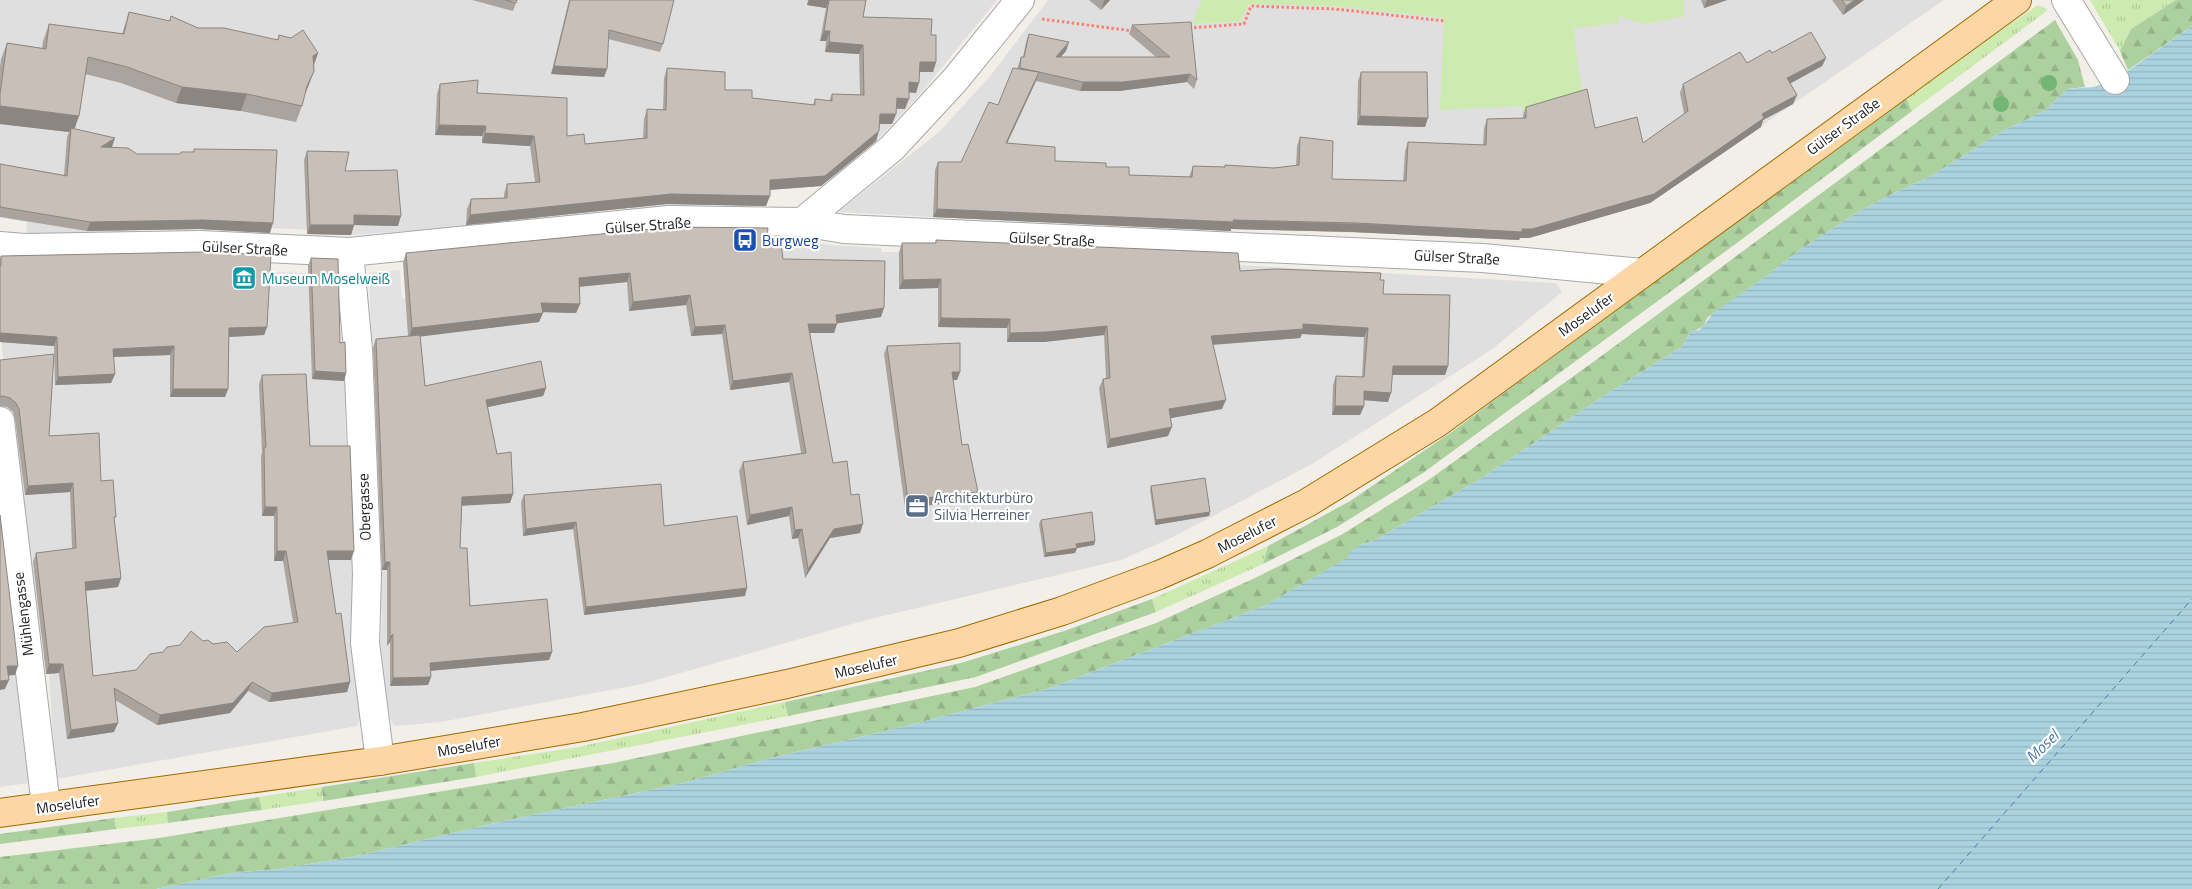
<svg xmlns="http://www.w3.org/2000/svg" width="2192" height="889" viewBox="0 0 2192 889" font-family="'Titillium Web',sans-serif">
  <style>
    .residential { fill: #e0dfdf }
    .grass { fill: url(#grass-tufts) }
    .forest { fill: url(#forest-firs) }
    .garden { fill: #cdebb0 }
    .parking { fill: #e2e2e2 }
    .water { fill: url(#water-rules) }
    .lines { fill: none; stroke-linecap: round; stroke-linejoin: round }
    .ferry { stroke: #4a7aab; stroke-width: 1; stroke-dasharray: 6 5; stroke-linecap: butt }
    .minor-casing { stroke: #a9a9a9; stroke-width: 30 }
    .major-casing { stroke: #a06b00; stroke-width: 30 }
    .path { stroke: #fa8072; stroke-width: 3; stroke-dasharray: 2.5 2.5; stroke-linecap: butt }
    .minor { stroke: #fff; stroke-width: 28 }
    .major { stroke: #fcd6a4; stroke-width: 28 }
    .tree { fill: #74b475 }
    .wall { fill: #aba49e }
    .shaded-wall { fill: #8b8681 }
    .building { fill: #c7bfb8; stroke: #8b8681 }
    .labels { text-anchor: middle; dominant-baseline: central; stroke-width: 4.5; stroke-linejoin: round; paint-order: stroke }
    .street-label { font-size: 15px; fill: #222; stroke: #fff }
    .transit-label { font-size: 15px; fill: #164399; stroke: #fff; text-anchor: start }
    .culture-label { font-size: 15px; fill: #0d838f; stroke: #fff; text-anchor: start }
    .service-label { font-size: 15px; fill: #4e5e75; stroke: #fff; text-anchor: start }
    .water-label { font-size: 16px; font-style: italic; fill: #4a7aab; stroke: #fff }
  </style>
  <defs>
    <pattern id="grass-tufts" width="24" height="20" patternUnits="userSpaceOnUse" patternTransform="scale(1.25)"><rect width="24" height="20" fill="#cdebb0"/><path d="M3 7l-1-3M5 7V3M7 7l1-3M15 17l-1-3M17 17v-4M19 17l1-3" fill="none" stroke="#b0c997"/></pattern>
    <pattern id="forest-firs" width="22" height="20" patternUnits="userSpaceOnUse" patternTransform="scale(1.25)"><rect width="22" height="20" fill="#add19e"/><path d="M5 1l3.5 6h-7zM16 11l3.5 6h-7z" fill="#95b388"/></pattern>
    <pattern id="water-rules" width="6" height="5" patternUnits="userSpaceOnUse" patternTransform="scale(1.25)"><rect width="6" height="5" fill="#aad3df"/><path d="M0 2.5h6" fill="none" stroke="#92b5bf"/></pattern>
  </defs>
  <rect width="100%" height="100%" fill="#f2efe9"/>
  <g class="residential">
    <polygon points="0,0 997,0 921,93 858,161 838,175 817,186 767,190 721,201 660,207 659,209 632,211 632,206 537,216 538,222 351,235 314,234 315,230 201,225 124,226 124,232 40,234 26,233 27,222 0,217"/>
    <polygon points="1048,0 1944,0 1651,202 1529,238 1492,238 973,218 972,219 838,212 939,132 991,75"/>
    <polygon points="716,236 799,245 800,243 881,248 882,252 938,252 1221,264 1556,283 1562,292 1491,350 1312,464 1169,539 1121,560 866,620 642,684 441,722 394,726 385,709 380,646 382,610 379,609 370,348 416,343 430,294 406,296 403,257"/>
    <polygon points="0,265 336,274 337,352 346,352 345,422 362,715 357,726 56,779 49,674 47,673 42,633 36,633 25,532 15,433 13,360 3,359 0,325"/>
    <polygon points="0,536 29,783 0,787"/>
  </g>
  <g class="grass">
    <polygon points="2090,0 2176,0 2131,29 2120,51"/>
    <polygon points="2038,5 2048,10 1912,111 1905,95"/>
    <polygon points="1268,546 1263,564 1156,612 1152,599"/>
    <polygon points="785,702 788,716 476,777 474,763 578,747"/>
    <polygon points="322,787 322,801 262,810 259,797"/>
    <polygon points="167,812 168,823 116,829 114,818"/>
  </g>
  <g class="forest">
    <polygon points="2176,0 2192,0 2192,26 2128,70 2120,51 2131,29"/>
    <polygon points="2055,20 2078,60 2085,87 2067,89 2046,110 2001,132 1931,176 1892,194 1858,212 1801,249 1768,275 1714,313 1707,318 1704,326 1689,334 1683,345 1672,353 1602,397 1480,479 1375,540 1360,545 1350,557 1264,606 1047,689 906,726 771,758 683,783 495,823 352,857 278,869 232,873 156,889 0,889 0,857 159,838 613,763 975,687 1156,623 1255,578 1341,535 1427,481 1596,360"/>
    <polygon points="1905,95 1912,111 1745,237 1423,473 1337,527 1263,564 1268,546 1350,501 1453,431"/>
    <polygon points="1152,599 1156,612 976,677 788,716 785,702 961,663 1064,631"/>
    <polygon points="474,763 476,777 323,801 322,787"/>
    <polygon points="259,797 262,810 168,823 167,812"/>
    <polygon points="114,818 116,829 0,844 0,834"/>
  </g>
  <polygon class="garden" points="1202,0 1683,0 1685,16 1644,24 1618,16 1619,23 1574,28 1578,67 1584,98 1522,113 1522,106 1440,110 1444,18 1335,6 1249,4 1241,21 1192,24"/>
  <polygon class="parking" points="400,270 402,298 427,296 431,330 416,339 371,344 369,273"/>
  <path class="water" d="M 2192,26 L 2192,889 L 156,889 L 232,873 L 278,869 L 352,857 L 495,823 L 683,783 L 771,758 L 906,726 L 1047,689 L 1264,606 L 1349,557 L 1349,552 L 1360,545 L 1375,540 L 1480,479 L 1602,397 L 1672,353 L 1683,345 L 1691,331 C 1693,330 1697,331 1699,330 C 1704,328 1709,317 1714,312 L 1768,275 L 1801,249 L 1858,212 L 1892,194 L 1931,176 L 2001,132 L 2046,110 L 2067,89 L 2093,87 L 2115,80 Z"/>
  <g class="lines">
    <polyline class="ferry" points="1938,889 2192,599"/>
    <defs>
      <g id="minor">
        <polyline points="2066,0 2115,80"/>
        <polyline points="802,222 892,148 955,80 1020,0"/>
        <polyline points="0,246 24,248 200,245 349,252 669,220 802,222 844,229 1483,258 1642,273"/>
        <polyline points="349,252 358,350 367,574 365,643 380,761"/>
        <polyline points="0,421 46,806"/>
      </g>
      <polyline id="major" points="0,813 380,761 583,727 787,684 959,643 1062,611 1159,575 1207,554 1307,503 1437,423 2017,0"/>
    </defs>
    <use href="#minor" class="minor-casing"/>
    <use href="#major" class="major-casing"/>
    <g class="path">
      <polyline points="1042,19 1133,31"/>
      <polyline points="1189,28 1244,24 1251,6 1335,9 1445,21"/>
    </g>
    <use href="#minor" class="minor"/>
    <use href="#major" class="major"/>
  </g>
  <g class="tree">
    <circle cx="2049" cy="83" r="8"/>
    <circle cx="2001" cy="104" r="8"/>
  </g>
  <g class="wall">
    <polygon points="472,0 517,0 513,11"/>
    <polygon points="569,0 674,0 663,44 660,52 608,39 607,69 604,77 551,74"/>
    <polygon points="808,0 866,0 863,17 931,35 936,62 933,72 920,72 916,93 909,92 905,109 896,109 896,114 892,124 880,124 876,141 821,186 770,190 766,206 667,204 466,225 467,209 471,199 504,198 504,194 507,184 535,182 530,146 482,143 482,136 435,135 437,94 440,84 477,93 585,144 643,138 644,119 647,109 663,110 664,78 667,68 725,90 752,98 813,105 815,99 829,101 832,94 860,95 859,54 825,52 826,41 820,41 826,8 807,5"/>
    <polygon points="1089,0 1110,0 1101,10"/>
    <polygon points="1701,0 1727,0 1704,8"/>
    <polygon points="1832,0 1864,0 1843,15"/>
    <polygon points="129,12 169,21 171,16 198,28 277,40 279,35 318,53 314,65 314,71 305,94 302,106 296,122 241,111 176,103 121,83 85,74 75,129 111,148 137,154 180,154 193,152 194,149 270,233 200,229 87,231 0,217 0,164 64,175 67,137 69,132 0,124 0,67 1,59 7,43 42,48 43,41 49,24 122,34"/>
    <polygon points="1132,25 1197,80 1194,89 1187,82 1119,91 1080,91 1036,81 1007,143 1055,161 1106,167 1129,175 1189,177 1193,166 1224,167 1225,165 1274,168 1296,166 1297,146 1300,137 1332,179 1403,181 1405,151 1408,142 1483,145 1484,128 1487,119 1523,118 1523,115 1526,107 1643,143 1684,114 1680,93 1683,84 1747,63 1772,53 1826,58 1822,66 1790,83 1797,95 1793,104 1763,120 1761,127 1650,203 1529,238 1520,238 1519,240 1353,232 1231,229 1231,231 933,217 935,170 938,162 961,162 998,105 1017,69 1021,57 1023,57 1026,42 1029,34 1066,51 1060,57 1156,57 1129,34"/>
    <polygon points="1361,72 1425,127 1357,125 1358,81"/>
    <polygon points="307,151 345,171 398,226 354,225 351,235 307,234 304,160"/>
    <polygon points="767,237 783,259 881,317 837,323 834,333 810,333 833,463 851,495 860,533 830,538 805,578 798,538 792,539 789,516 747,525 739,471 743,462 801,453 789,382 730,390 722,334 691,336 686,305 629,311 627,282 579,287 580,304 576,313 543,312 539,322 420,336 425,386 546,388 543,396 488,407 497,454 513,494 510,503 462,505 460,548 470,606 552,652 549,660 430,671 431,677 428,685 390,686 390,642 387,646 387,570 382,570 373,347 376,339 408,336 403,262 406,253"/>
    <polygon points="936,240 1240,271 1380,280 1383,294 1448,366 1445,375 1392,375 1388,402 1364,400 1364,406 1360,415 1332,415 1333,385 1336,376 1362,377 1364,337 1302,334 1300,338 1213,345 1222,409 1170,418 1168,436 1107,448 1099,388 1103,379 1106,379 1104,335 1044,342 1007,342 1007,328 938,327 938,288 899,289 899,252 902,243 935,243"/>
    <polygon points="1,256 267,327 264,335 229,337 228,389 225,397 170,397 170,355 113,357 115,374 111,383 55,385 54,346 0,342 0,259"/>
    <polygon points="311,258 340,343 346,373 344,381 312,379 308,266"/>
    <polygon points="887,346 960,372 957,380 953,380 962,445 975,500 905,508 884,354"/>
    <polygon points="0,360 49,436 101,481 114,521 121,578 118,587 86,591 93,676 136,670 163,652 203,641 237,652 293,622 283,561 274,561 274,516 262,516 261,456 262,452 259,384 262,375 310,446 351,560 328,560 336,614 350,682 347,692 269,702 248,691 230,713 157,725 115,700 114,732 67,739 59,673 46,674 33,562 36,553 72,549 70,492 25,495 15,419 13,412 7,407 0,406"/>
    <polygon points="1151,486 1210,512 1209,516 1155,525 1150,490"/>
    <polygon points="524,495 664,526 745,596 584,615 573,529 523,536 521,502"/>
    <polygon points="1041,520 1095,541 1094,545 1077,548 1075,553 1044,557 1039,524"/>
  </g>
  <g class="shaded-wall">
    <polygon points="809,0 829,0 826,8 807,5"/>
    <polygon points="1105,0 1110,0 1101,10 1104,1"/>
    <polygon points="1707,0 1727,0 1704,8"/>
    <polygon points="1855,0 1864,0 1843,15 1846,6"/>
    <polygon points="824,31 830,31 826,41 820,41"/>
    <polygon points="829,42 863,45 859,54 825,52"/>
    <polygon points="1069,42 1066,51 1053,66 1056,57"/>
    <polygon points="318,53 312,70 313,56"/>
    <polygon points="1826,58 1822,66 1784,87 1787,78"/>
    <polygon points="920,62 936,62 933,72 917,72"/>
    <polygon points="554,66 607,69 604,77 551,74"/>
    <polygon points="314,71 308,87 301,103 307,86"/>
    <polygon points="1039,72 1036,81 1003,152 1006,143"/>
    <polygon points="1190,74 1187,82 1119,91 1080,91 1083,82"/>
    <polygon points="909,82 919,83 916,93 905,92"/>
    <polygon points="182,87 247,94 241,111 176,103"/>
    <polygon points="1797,95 1793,104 1763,120 1761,127 1650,203 1529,238 1520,238 1519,240 1353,232 1231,229 1231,231 933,217 937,209 1233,220 1522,229 1762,114"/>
    <polygon points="897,98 909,99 905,109 893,108"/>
    <polygon points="0,106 79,116 73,133 71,128 69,132 0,124"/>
    <polygon points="880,114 896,114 892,124 877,124"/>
    <polygon points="1360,116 1428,118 1425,127 1357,125"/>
    <polygon points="439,125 486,126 482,136 435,135"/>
    <polygon points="879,131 876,141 821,186 767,190 770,180"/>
    <polygon points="485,133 534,136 530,146 482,143"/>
    <polygon points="115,138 112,147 101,147"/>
    <polygon points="671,194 770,196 766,206 667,204 466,225 470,215"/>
    <polygon points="354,215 401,216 398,226 354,225 351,235 307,234 310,225"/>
    <polygon points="203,220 273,223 270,233 200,229 87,231 90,222"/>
    <polygon points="630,273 627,282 576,287 579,278"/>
    <polygon points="941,279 938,288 899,289 903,280"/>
    <polygon points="690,295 686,305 629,311 633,302"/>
    <polygon points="541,303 580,304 576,313 538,312"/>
    <polygon points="884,308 881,317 833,324 836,315"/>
    <polygon points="543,313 539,322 409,338 412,328"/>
    <polygon points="941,318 1010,319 1007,328 938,327"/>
    <polygon points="808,324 837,324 834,333 805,333"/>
    <polygon points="1303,324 1368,328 1364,337 1302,334 1300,338 1207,345 1211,336"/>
    <polygon points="725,325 722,334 691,336 695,327"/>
    <polygon points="1107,326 1104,335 1044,342 1007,342 1010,333"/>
    <polygon points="267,327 264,335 226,337 229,328"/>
    <polygon points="0,333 57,337 54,346 0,342"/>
    <polygon points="174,346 170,355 110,357 113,349"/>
    <polygon points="1393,366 1448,366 1445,375 1389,375"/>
    <polygon points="315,371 346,373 344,381 312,379"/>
    <polygon points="952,372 960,372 957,380 949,380"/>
    <polygon points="792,373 789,382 730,390 733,381"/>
    <polygon points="115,374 111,383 55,385 58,377"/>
    <polygon points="546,388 543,396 483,408 486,400"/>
    <polygon points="173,389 228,389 225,397 170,397"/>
    <polygon points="1364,391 1391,393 1388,402 1361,400"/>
    <polygon points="1226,400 1222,409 1166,419 1169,409"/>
    <polygon points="1335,406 1364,406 1360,415 1332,415"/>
    <polygon points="1172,427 1168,436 1107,448 1110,439"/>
    <polygon points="73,483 70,492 25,495 28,486"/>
    <polygon points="978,492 975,500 905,508 908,500"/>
    <polygon points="513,494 510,503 459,506 462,497"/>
    <polygon points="265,507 277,507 274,516 262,516"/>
    <polygon points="792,507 789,516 747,525 750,515"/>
    <polygon points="1210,512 1209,516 1155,525 1156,520"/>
    <polygon points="576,522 573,529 523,536 526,529"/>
    <polygon points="863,524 860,533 830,538 805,578 808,569 834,529"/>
    <polygon points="802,529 798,538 792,539 795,530"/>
    <polygon points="1095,541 1094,545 1077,548 1075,553 1044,557 1046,553 1076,544"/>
    <polygon points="277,551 286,551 283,561 274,561"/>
    <polygon points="327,551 354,551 351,560 324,560"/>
    <polygon points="385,562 390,562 387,570 382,570"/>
    <polygon points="121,578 118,587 82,591 85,582"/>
    <polygon points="747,588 745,596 584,615 586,607"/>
    <polygon points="393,634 390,642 387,646 390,637"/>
    <polygon points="552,652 549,660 427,671 430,663"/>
    <polygon points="49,664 63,664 59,673 46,674"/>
    <polygon points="7,666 18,666 15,675 4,676"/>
    <polygon points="431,677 428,685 390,686 393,678"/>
    <polygon points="9,680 5,689 0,690 0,681"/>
    <polygon points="252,682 248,691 230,713 157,725 160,715"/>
    <polygon points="350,682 347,692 269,702 272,693"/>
    <polygon points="118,723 114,732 67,739 71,730"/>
  </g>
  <g class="building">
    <polygon points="505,0 517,0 516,3"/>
    <polygon points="570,0 674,0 663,44 609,30 607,69 554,66"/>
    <polygon points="829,0 866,0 863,17 932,19 931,35 936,35 936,62 920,62 919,83 909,82 909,99 897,98 896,114 880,114 879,131 825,176 770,180 770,196 671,194 470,215 471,199 507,198 507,184 540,182 534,136 485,133 486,126 439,125 440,84 478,80 477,93 567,98 567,136 584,134 585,144 647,138 647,109 666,110 667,68 725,72 725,90 752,90 752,98 815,105 815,99 832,101 832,94 864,95 863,45 829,42 830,31 824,31"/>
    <polygon points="1842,0 1855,0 1846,6"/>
    <polygon points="129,12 170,21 171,16 198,28 224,28 278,40 279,35 291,38 303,30 318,53 313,56 314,71 307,86 302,106 247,94 182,87 127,67 88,57 79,116 0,106 0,94 7,43 46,49 49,24 124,34"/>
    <polygon points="1191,22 1197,80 1190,74 1123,82 1083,82 1039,72 1006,143 1055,147 1055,161 1106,163 1106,167 1129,167 1129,175 1192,177 1193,166 1225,167 1225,165 1274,168 1299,165 1300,137 1333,141 1332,179 1406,181 1408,142 1486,145 1487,119 1526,118 1526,107 1587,89 1595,128 1637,117 1643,143 1688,111 1683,84 1740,52 1747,63 1770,50 1772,53 1811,32 1826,58 1787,78 1797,95 1762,114 1764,118 1654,194 1532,229 1522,229 1522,232 1356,223 1233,220 1234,222 937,209 938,162 961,162 989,102 998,105 1013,68 1039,72 1020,68 1021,57 1024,57 1029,34 1069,42 1056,57 1170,57 1132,25"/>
    <polygon points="1361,72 1427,72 1428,118 1360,116"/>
    <polygon points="71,128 115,138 101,147 128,148 137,154 180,154 181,152 194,152 194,149 277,150 273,223 203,220 90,222 0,207 0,164 67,176"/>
    <polygon points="307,151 349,152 345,171 397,170 401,216 354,215 354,225 310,225"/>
    <polygon points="673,227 768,228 767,237 780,236 783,259 885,261 884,308 836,315 837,324 808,324 833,463 847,461 851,495 859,494 863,524 834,529 808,569 802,529 795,530 792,507 750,515 743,462 806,453 792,373 733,381 725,325 695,327 690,295 633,302 630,273 579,278 580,304 541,303 543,313 412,328 406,253"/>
    <polygon points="936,240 1238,253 1240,271 1276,269 1381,273 1380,280 1384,280 1383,294 1450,295 1448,366 1393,366 1391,393 1364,391 1364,406 1335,406 1336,376 1364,377 1368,328 1303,324 1303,329 1211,336 1226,400 1169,409 1172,427 1110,439 1103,379 1110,378 1107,326 1047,332 1010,333 1010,319 941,318 941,279 903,280 902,243 936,243"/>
    <polygon points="203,252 271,255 267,327 229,328 228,389 173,389 174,346 113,349 115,374 58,377 57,337 0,333 0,265 1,266 1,256"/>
    <polygon points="311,258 338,259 340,343 345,342 346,373 315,371"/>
    <polygon points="420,335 425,386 541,361 546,388 486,400 497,454 511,452 513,494 462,497 460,548 467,548 470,606 547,599 552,652 430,663 431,677 393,678 393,634 390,637 390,562 385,562 376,339"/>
    <polygon points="960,343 960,372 952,372 962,445 968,444 978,492 908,500 887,346"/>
    <polygon points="54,354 49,436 99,433 101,481 113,480 116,517 114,517 121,578 85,582 93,676 136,670 150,654 163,652 167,647 180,645 191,631 203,641 208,640 213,644 227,642 237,652 264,627 298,622 286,551 277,551 277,507 265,507 264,447 266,447 262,375 306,374 310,446 350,446 354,551 327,551 336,614 341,613 350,682 272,693 252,682 233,703 160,715 114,688 118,723 71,730 63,664 49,664 36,553 76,548 73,483 28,486 19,409 16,403 10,398 2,396 0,397 0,360"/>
    <polygon points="1205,478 1210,512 1156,520 1151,486"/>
    <polygon points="661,484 664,526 737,516 747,588 586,607 576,522 526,529 524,495"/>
    <polygon points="1092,512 1095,541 1076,544 1077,548 1046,553 1041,520"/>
    <polygon points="0,515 18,666 7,666 9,680 0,681"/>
  </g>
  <defs>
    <symbol id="bus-square" viewBox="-11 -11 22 22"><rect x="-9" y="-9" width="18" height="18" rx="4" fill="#1a4fb4" stroke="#fff"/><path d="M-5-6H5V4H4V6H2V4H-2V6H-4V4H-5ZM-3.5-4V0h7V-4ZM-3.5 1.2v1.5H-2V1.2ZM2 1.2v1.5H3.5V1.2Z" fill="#fff"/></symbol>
    <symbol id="museum-square" viewBox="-11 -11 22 22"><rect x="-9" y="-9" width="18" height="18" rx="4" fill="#0f9aa8" stroke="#fff"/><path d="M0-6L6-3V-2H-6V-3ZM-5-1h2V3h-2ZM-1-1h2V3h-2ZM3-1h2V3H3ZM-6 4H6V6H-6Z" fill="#fff"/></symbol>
    <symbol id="office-square" viewBox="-11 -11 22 22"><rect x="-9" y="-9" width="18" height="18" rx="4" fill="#5c6f8a" stroke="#fff"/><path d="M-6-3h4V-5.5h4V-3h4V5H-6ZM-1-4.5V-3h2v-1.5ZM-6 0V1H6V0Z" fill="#fff"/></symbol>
  </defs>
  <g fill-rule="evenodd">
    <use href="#bus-square" x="731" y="226" width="28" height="28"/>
    <use href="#museum-square" x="230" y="264" width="28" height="28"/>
    <use href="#office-square" x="903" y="492" width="28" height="28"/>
  </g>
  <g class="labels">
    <g class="street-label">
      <text transform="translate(1843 126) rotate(-36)">Gülser Straße</text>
      <text transform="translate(648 225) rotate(-4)">Gülser Straße</text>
      <text transform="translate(1052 239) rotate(3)">Gülser Straße</text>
      <text transform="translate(245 248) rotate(3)">Gülser Straße</text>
      <text transform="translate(1457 257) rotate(3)">Gülser Straße</text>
      <text transform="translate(1586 314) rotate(-36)">Moselufer</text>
      <text transform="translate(364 507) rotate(-92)">Obergasse</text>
      <text transform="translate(1247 534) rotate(-27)">Moselufer</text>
      <text transform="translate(23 614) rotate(-97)">Mühlengasse</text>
      <text transform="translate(866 666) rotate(-13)">Moselufer</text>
      <text transform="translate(469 746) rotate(-10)">Moselufer</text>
      <text transform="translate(68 804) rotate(-8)">Moselufer</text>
    </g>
    <g class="transit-label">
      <text x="762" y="240">Burgweg</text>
    </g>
    <g class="culture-label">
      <text x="262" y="278">Museum Moselweiß</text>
    </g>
    <g class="service-label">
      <text x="934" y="497">Architekturbüro<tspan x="934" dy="17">Silvia Herreiner</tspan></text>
    </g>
    <g class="water-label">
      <text transform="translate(2042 746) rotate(-44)">Mosel</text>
    </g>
  </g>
</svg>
